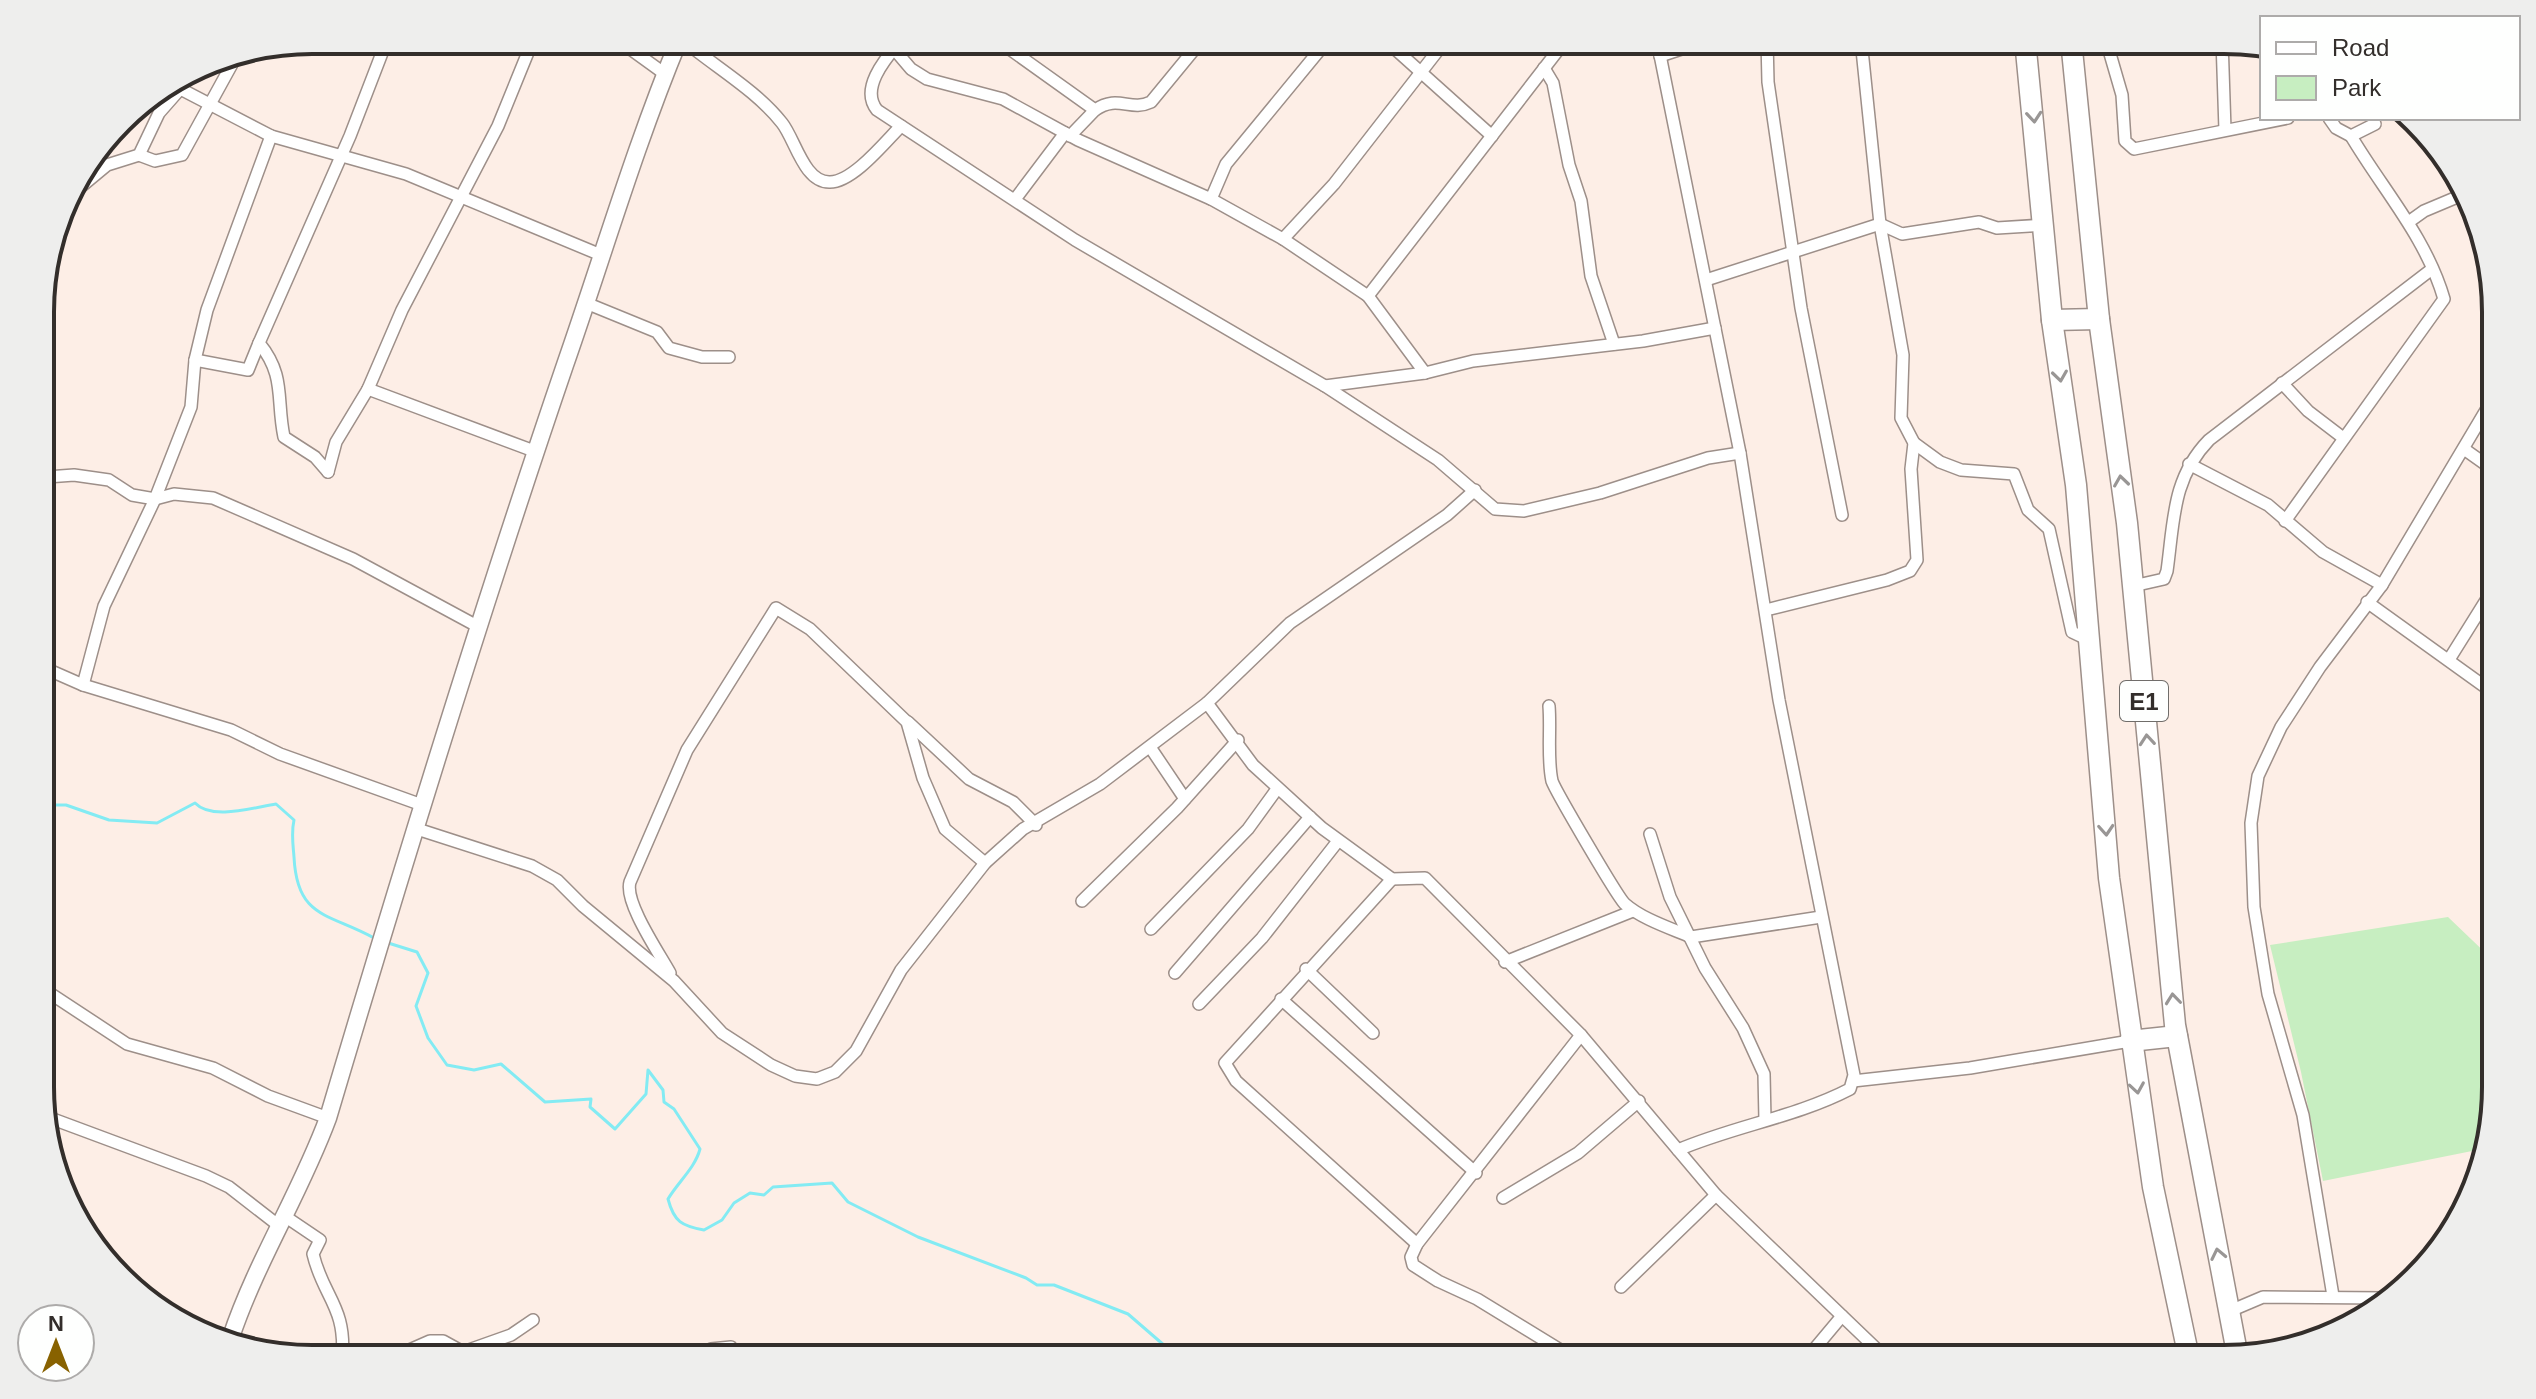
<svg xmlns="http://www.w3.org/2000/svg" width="2536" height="1399" viewBox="0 0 2536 1399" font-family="Arial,sans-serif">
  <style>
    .green { fill: #c7eec1 }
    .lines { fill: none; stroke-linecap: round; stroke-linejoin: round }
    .stream { stroke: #83ebf3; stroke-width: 3 }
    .street-casing { stroke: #9d8f89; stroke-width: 14 }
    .secondary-casing { stroke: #9d8f89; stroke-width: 19 }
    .highway-casing { stroke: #9d8f89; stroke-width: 23 }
    .street { stroke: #fff; stroke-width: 11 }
    .secondary { stroke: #fff; stroke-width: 16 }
    .highway { stroke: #fff; stroke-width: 20 }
    .oneway { stroke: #999695 }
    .labels { text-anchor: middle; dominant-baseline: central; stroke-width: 6; stroke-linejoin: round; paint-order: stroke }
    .shield { fill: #fefffe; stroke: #706d6a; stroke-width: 2 }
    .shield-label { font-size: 24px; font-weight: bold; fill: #332e2b }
    .rim { fill: none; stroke: #332e2b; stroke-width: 4 }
  </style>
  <rect width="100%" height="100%" fill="#fdeee6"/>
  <polygon class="green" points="2448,917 2495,962 2495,1104 2482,1149 2323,1181 2301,1072 2270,945"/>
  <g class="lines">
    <g class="stream">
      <path d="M 42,805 L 66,805 L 109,820 L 157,823 L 195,803 C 212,821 255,807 276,804 L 294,820 C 291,833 293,844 294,857 C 297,919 329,913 374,938"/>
      <path d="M 385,942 L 417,952 L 428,973 L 416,1006 L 428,1038 L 447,1065 L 474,1070 L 501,1064 L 545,1102 L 591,1099 L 590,1107 L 615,1129 L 646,1094 L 648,1070 L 663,1090 L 664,1102 L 674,1109 L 700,1149 C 695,1168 678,1182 668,1199 C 674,1222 682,1226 704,1230 L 722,1220 L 734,1203 L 750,1193 L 764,1195 L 773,1187 L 832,1183 L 848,1202 L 918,1237 L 1026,1278 L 1037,1285 L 1054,1285 L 1128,1314 L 1180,1359"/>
    </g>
    <defs>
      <g id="street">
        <polyline points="618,40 665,74"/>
        <path d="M 683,40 C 715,67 756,90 782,123 C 795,139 804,183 830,182 C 853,182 885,142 901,126"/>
        <path d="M 901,40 C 887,57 859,88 877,110 L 1075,240 L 1325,386 L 1438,460 L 1495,509 L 1524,511 L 1600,493 L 1708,458 L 1740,453"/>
        <path d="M 997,40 L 1095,110 C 1118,94 1130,112 1151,102 L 1202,40"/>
        <polyline points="1385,40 1492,136"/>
        <path d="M 1657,40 L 1740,453 L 1779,700 L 1854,1075 L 1850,1089 C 1796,1117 1734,1126 1678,1150"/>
        <polyline points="1767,40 1768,82 1801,308 1842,515"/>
        <polyline points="2106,40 2122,95 2125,141 2134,149 2288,118"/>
        <polyline points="2222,40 2225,130"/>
        <polyline points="894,49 911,69 927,79 1003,99 1078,140 1211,199 1283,239 1368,296 1425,373"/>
        <polyline points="1660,56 1709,40"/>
        <polyline points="1544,68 1553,83 1569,165 1581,201 1591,276 1614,344"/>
        <polyline points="171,84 271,136 406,174 601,255"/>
        <polyline points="2329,118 2336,128 2351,136 2375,124"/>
        <polyline points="1070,136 1095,110"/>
        <polyline points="139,155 155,161 182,155 237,55"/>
        <polyline points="1016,198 1065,133"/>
        <polyline points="66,199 107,165 139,155 159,113 181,88"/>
        <polyline points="1211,199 1226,164 1328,40"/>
        <polyline points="2410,221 2424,211 2462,195"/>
        <polyline points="1283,239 1334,184 1446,40"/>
        <polyline points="1706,280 1880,224 1902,234 1979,222 1997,228 2044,225"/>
        <polyline points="1368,296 1566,40"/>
        <polyline points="586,303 657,332 669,348 702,357 729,357"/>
        <polyline points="195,360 248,370 259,343"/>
        <polyline points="2282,383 2308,411 2342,437"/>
        <polyline points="1325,386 1425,373 1473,361 1643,341 1715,328"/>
        <polyline points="368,389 534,451"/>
        <polyline points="1914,443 1940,462 1961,470 2014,474 2028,510 2049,529 2072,632 2091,641"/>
        <polyline points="2464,449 2495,471"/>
        <polyline points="2189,464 2268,505 2323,552 2382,585"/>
        <path d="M 328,472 L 315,457 L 284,437 C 276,399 286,376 259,343 L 350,136 L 387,40"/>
        <polyline points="328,472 336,442 368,389 402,310 498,126 533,40"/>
        <polyline points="42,481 47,477 74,475 109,480 132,495 155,499 174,494 213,498 353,559 477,626"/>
        <path d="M 2285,521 L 2444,299 C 2426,237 2383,190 2351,136"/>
        <path d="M 2133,586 L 2164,579 L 2167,571 C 2174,521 2172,478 2209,440 L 2432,269"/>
        <polyline points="2367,602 2495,694"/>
        <polyline points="1766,610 1887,580 1910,571 1917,560 1911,469 1914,443 1901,418 1903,355 1880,224 1861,40"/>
        <polyline points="2450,658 2495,586"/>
        <polyline points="42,667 83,685 231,730 280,754 422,805"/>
        <polyline points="83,685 104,606 155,499 191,407 195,360 207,310 271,136"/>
        <polyline points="1207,703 1290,623 1447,515 1475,490"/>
        <path d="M 1549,706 C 1551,730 1547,758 1552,781 C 1555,790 1618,898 1625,904 C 1642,919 1670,928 1691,937 L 1821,917"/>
        <polyline points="908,722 969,779 1013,802 1036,825"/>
        <polyline points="1150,747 1185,799"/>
        <polyline points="414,828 532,866 557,880 583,906 674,981 722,1033 771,1065 795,1076 817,1079 835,1072 856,1051 901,970 985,863 1023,829 1100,784 1207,703 1253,765 1322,828 1392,879 1425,878 1581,1035 1716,1195 1887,1359"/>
        <polyline points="1650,834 1670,897 1705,968 1743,1028 1764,1074 1765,1120"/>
        <polyline points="1392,879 1225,1063 1236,1081 1417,1244"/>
        <polyline points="1082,901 1177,808 1238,740"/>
        <polyline points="1151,929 1248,829 1277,789"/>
        <polyline points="1505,962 1633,911"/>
        <polyline points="1306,969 1373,1033"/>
        <path d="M 670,973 C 659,953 624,902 630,882 L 687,750 L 776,608 L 810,629 L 907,722 L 923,778 L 945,829 L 985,863"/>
        <polyline points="1175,973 1310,817"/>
        <polyline points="42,988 127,1044 213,1068 268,1096 328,1118"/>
        <polyline points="1281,999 1476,1173"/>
        <polyline points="1199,1004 1262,938 1338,841"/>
        <polyline points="1853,1081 1970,1068 2130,1041"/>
        <polyline points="42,1115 206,1176 229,1187 278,1225"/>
        <polyline points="1503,1198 1578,1153 1639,1101"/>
        <path d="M 283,1215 L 320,1240 L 313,1254 C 323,1297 347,1307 342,1359"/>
        <polyline points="1621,1287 1716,1195"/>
        <polyline points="2333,1296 2303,1115 2268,994 2254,907 2251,823 2258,776 2281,727 2320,667 2382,585 2495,395"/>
        <polyline points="2230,1311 2263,1297 2385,1298"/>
        <polyline points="389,1359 430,1341 443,1341 463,1352 511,1335 533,1320"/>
        <polyline points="697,1359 711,1349 731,1347"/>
        <polyline points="1575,1359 1477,1299 1438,1281 1413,1265 1411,1257 1417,1244 1581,1035"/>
        <polyline points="1806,1359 1842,1316"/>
      </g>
      <path id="secondary" d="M 231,1337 C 257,1260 300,1194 328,1118 C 403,865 480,614 565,365 C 603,256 635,146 679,40"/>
      <g id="highway">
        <polyline points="2025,40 2052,320 2076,485 2109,878 2153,1187 2189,1358"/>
        <polyline points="2071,40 2099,319 2127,523 2175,1025 2238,1358"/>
        <polyline points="2052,320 2099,319"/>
        <polyline points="2130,1041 2177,1036"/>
      </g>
    </defs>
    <use href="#street" class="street-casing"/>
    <use href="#secondary" class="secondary-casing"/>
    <use href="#highway" class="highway-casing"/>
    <use href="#street" class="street"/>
    <use href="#secondary" class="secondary"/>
    <use href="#highway" class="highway"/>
  </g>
  <defs><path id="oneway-chevron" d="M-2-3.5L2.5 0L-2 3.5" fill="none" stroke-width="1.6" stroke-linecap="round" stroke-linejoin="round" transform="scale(2)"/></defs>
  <g class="oneway">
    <use href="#oneway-chevron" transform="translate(2034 117) rotate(85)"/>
    <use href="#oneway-chevron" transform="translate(2060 376) rotate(82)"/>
    <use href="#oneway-chevron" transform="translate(2121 481) rotate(-98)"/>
    <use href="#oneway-chevron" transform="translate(2147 740) rotate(-95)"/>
    <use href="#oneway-chevron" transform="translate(2106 830) rotate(86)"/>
    <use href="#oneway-chevron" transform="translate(2173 999) rotate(-96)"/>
    <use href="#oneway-chevron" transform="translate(2137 1088) rotate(81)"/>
    <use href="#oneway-chevron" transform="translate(2218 1254) rotate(-102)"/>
  </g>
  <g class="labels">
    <rect class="shield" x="2120" y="681" width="48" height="40" rx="6"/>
    <g class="shield-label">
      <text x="2144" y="701">E1</text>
    </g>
  </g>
  <path d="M0 0H2536V1399H0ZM312 54H2224A258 258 0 0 1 2482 312V1087A258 258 0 0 1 2224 1345H312A258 258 0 0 1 54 1087V312A258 258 0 0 1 312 54Z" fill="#eeeeed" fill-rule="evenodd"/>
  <path class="rim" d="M312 54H2224A258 258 0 0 1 2482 312V1087A258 258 0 0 1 2224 1345H312A258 258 0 0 1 54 1087V312A258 258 0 0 1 312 54Z"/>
  <rect x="2260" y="16" width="260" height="104" fill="#fefffe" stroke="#adabaa" stroke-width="2"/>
  <rect x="2276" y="42" width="40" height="12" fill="#ffffff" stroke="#adabaa" stroke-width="2"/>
  <text x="2332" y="56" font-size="24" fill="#332e2b">Road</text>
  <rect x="2276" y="76" width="40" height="24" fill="#c7eec1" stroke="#adabaa" stroke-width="2"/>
  <text x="2332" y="96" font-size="24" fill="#332e2b">Park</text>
  <g transform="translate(56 1343)"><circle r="38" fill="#fefffe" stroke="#adabaa" stroke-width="2"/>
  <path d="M0-6L14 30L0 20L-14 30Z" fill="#886200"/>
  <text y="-12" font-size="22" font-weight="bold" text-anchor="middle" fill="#332e2b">N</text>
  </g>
</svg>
